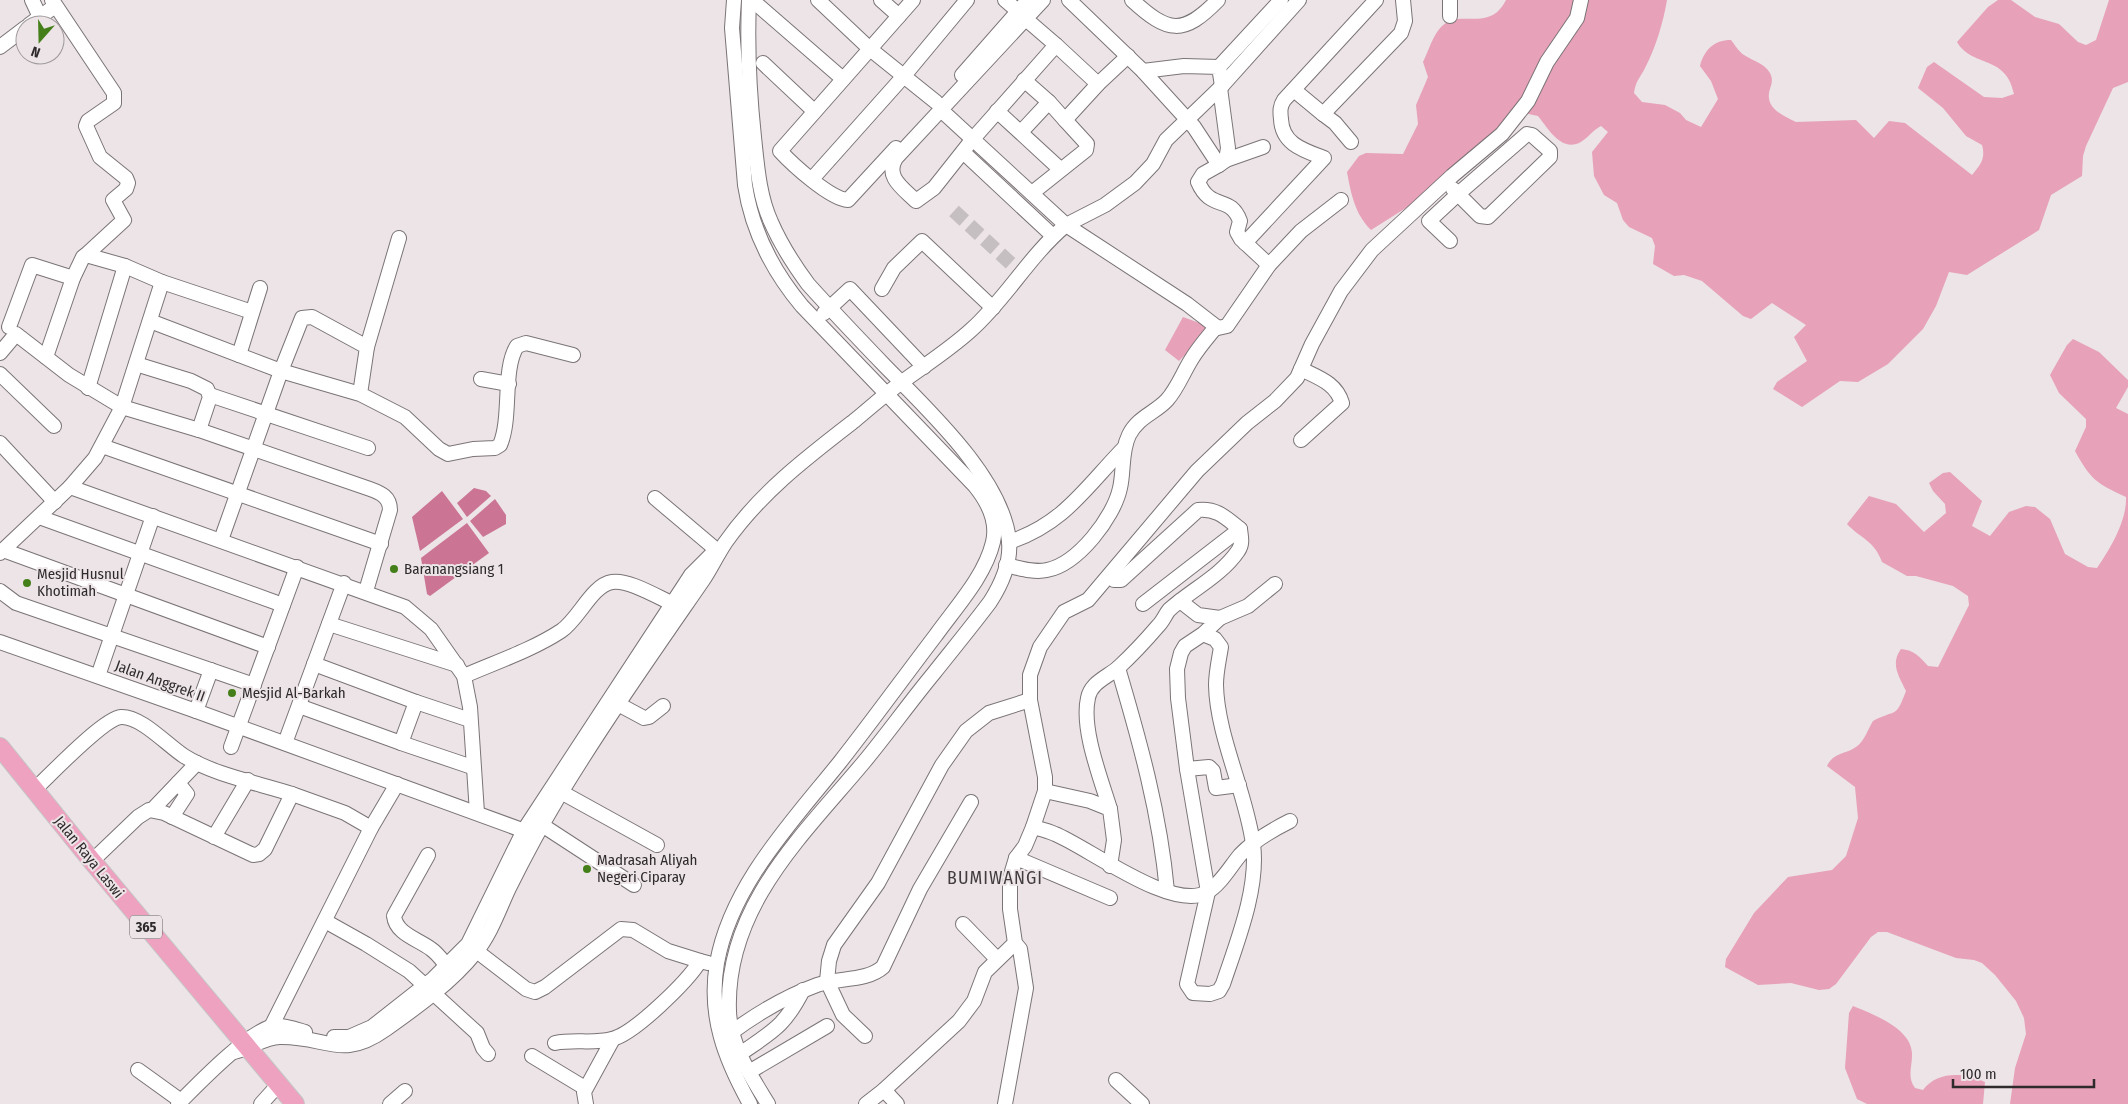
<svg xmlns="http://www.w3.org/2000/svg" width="2128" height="1104" viewBox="0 0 2128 1104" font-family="'Fira Sans Condensed',sans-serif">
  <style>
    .green { fill: #e7a1b8 }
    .water { fill: #cb7493 }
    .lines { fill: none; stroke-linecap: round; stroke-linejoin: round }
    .minor-tunnel { stroke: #c6bfc1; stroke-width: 14; stroke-dasharray: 14 7; stroke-linecap: butt }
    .minor-casing { stroke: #7b7476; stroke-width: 16 }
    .major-casing { stroke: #c5c4c4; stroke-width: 20 }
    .minor { stroke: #fff; stroke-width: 14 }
    .major { stroke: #efa2c0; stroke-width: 18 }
    .poi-dot { fill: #457f1a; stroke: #ece4e6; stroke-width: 2 }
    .labels { text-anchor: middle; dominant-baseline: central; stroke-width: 4; stroke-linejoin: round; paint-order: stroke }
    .shield { fill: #ece4e6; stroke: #686264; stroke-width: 1 }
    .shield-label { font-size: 14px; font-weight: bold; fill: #2f2b2c }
    .poi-label { font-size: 15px; fill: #2f2b2c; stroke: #ece4e6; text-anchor: start }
    .street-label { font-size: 15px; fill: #2f2b2c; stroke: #ece4e6 }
    .quarter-label { font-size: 18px; letter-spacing: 1px; fill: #423c3e; stroke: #ece4e6 }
  </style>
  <rect width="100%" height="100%" fill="#ece4e6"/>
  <g class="green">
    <path d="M 1506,0 L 1667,0 C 1663,23 1656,47 1645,68 C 1640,78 1636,80 1634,93 L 1642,102 L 1665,105 L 1680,113 L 1686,120 L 1701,127 L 1718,99 L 1711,81 L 1700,66 C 1704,50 1714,40 1731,40 C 1735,45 1739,52 1744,55 C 1753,61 1764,63 1770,73 C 1773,79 1772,83 1770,89 C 1764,107 1781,115 1796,122 L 1856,120 L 1874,138 L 1889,121 L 1905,123 L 1972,175 C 1980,165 1986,159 1982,145 L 1966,136 L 1943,108 L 1918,88 L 1927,67 L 1934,62 L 1984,97 L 2002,98 L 2014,94 C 2006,54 1972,68 1957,42 L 1988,7 L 1998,0 L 2011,0 L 2035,17 L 2059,24 L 2078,42 L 2086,45 L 2096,40 L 2109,0 L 2128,0 L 2128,82 L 2113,88 L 2086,146 L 2083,156 L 2082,176 L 2051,195 L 2039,230 L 1967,275 L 1949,272 L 1936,306 L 1923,329 L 1888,364 L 1858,382 L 1840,381 L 1802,407 L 1773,389 L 1777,382 L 1807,361 L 1794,337 L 1806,325 L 1772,303 L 1751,319 L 1743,316 L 1702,281 L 1684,275 L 1674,276 L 1653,264 L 1655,246 L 1652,238 L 1629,227 L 1623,220 L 1617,203 L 1604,195 L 1594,176 L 1592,152 L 1608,132 L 1601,126 C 1593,130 1587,139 1579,143 C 1560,151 1548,128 1538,116 L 1519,112 L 1506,120 L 1417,201 L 1371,230 C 1355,214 1351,194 1347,172 L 1359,156 L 1366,153 L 1403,154 L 1418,124 L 1416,105 L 1428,77 L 1423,62 C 1428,52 1433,35 1441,27 C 1459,7 1489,34 1506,0 Z"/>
    <polygon points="1183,317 1202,324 1209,330 1179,361 1165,350"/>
    <path d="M 2073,339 L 2099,352 L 2128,380 L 2128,387 L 2116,408 L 2128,414 L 2128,1104 L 2010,1104 L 2015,1068 L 2026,1034 L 2024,1018 L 2016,1001 L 1995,975 L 1982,963 L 1974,960 L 1956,958 L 1887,932 L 1878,932 L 1871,937 L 1836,984 L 1829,989 L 1819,990 L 1791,983 L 1758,985 L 1725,967 L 1726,959 L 1754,913 L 1788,877 L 1832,870 L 1846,856 L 1858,818 L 1855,787 L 1827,766 C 1834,752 1844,755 1856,747 C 1864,742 1868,729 1873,721 C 1897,708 1895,720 1906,691 C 1899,676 1890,664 1901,649 C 1914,650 1920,657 1928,666 L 1938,667 L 1969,605 L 1968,596 L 1953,586 L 1916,576 L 1907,576 L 1882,562 C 1874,540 1861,539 1847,524 L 1869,496 L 1896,504 L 1924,532 L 1946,513 L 1945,504 L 1933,491 L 1929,483 L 1943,473 L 1950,472 L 1982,501 L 1972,526 L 1990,536 L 2009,512 L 2026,506 L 2035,507 L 2050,519 L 2065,554 L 2088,567 L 2097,568 C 2110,549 2127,521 2126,497 C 2096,483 2091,480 2075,451 L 2086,427 L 2086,419 L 2059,393 L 2050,375 L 2067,345 Z"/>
    <path d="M 1853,1006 C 1873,1014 1913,1029 1912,1055 C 1912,1068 1907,1077 1915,1088 L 1923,1090 C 1937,1071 1964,1072 1985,1082 L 1983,1104 L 1867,1104 L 1857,1099 L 1845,1068 L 1849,1013 Z"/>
  </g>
  <g class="water">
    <polygon points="474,488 486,491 491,496 467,517 457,503"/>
    <polygon points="442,491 463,519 420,551 412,517"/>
    <polygon points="495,499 506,515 506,524 483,537 470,521"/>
    <polygon points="467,523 489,553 430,596 427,594 421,558"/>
  </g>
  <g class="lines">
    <polyline class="minor-tunnel" points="954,211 1020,272"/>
    <defs>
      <g id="minor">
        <polyline points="32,0 40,17"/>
        <polyline points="52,0 114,93 114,103 88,121 86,126 100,157 126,178 128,183 126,189 113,200 124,220 86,255"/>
        <path d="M 734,0 L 732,28 L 745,185 C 752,231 772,270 802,306 L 975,486 C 988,502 998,521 993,542 C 985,576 956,607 936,635 C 904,677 873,720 840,762 C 792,822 731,885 717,963 C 708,1016 725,1059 750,1104"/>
        <path d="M 749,0 C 747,47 749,90 754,137 C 757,165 759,196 771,222 C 781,245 794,265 808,284 C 834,313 860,340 886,367 C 928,410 1003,479 1009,541 C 1011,562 1001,585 990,602 C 972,626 953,649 934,673 C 910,702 888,733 864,762 C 803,835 725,907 729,1011 C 730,1045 751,1076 768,1104"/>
        <polyline points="752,0 843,79"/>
        <polyline points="818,0 870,49 936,102"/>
        <polyline points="881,0 899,16"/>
        <polyline points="1005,0 1019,12"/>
        <path d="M 1043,0 L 896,158 C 884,177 904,189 916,201 L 934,188 L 972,140 L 1056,45 L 1098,84 L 1128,56"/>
        <path d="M 1132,0 C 1168,33 1183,36 1218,0"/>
        <polyline points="1450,16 1450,0"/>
        <polyline points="1027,20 1056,45"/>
        <polyline points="29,25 55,6"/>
        <polyline points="0,47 25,28"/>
        <polyline points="763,63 814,111"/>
        <polyline points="1219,67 1281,0"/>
        <polyline points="1143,71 1184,66 1219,67 1222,86"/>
        <polyline points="962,75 1028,0"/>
        <polyline points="1024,80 1049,102"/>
        <polyline points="1294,90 1323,114"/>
        <polyline points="941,110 1066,225 1105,205 1135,183 1153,164 1166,140 1220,88 1299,0"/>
        <polyline points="997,111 1060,169"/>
        <polyline points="1021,132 1049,102 1065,120"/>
        <polygon points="1527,134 1532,135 1550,151 1550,157 1488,217 1480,216 1458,194"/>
        <polyline points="1351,142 1335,123 1323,114 1401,33 1405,21 1403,0"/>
        <path d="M 896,148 L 848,200 C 830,199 792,164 780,151 L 913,0"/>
        <polyline points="963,152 1053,236"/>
        <polyline points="1226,160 1263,147"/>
        <polyline points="1219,165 1226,160 1228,148 1220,88"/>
        <polyline points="812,179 903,77 967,0"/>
        <polyline points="1032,193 1086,150 1087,144 1065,120 1098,84"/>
        <polyline points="1450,241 1429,221 1458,194 1453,189"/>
        <path d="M 1245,243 L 1324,158 C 1303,150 1282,144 1281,119 C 1280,111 1280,106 1284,100 L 1376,0"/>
        <polyline points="1269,265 1301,231 1341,200"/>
        <polyline points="882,289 894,268 922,241 993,308"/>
        <polyline points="824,313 850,289 924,367"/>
        <polyline points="150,321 281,371 221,540"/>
        <polyline points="9,327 32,265 73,278"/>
        <polyline points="367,347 399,238"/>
        <polyline points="0,353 16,334 69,375 122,407 162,282 252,312"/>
        <polyline points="239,355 260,288"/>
        <polyline points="46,357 73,278 83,257 86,255 125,266 162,282"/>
        <polyline points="136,364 191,381 207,389 210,397 199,430"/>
        <polyline points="0,374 54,426"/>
        <polyline points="481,379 509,384"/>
        <polyline points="88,388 125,266"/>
        <path d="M 360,394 L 281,371 L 302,318 L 312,317 L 367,347 L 360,394 L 405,417 L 439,449 L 448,454 L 473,449 L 495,448 L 500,445 C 512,417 502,370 517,346 L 526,343 L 573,355"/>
        <polyline points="210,395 368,448"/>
        <path d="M 1301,440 L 1342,403 C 1336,383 1319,378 1301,369"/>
        <polyline points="0,443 55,502"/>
        <polyline points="102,446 381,544"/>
        <path d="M 70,487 L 95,458 L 122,407 L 199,430 L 370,489 C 381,493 390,497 390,510 L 366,591"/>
        <polyline points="655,498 719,552"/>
        <polyline points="39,517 283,605"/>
        <path d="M 1009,542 C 1064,524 1086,487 1124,448"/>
        <polyline points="3,550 268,647"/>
        <polyline points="0,553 70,487 405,607 431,629 464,676 470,707 477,813"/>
        <path d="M 1006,565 C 1019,568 1034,573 1047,570 C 1078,564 1114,517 1120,488 C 1124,471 1121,451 1129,435 C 1138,417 1155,413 1167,400 C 1177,389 1183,373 1191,360 C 1198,348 1207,338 1216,327"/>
        <path d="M 1109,576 L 1114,580 L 1121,580 L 1198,510 C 1217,508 1226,518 1240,529 C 1241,537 1243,544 1238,551 C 1221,576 1191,590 1169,610 C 1165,615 1163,621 1158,626 C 1146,640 1133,654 1119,667 C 1108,677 1091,682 1088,698 C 1081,729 1101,779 1110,809"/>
        <polyline points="0,591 16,603 254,685"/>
        <path d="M 1180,601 L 1198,615 L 1220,618 L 1203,634 L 1185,646 L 1181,653 L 1177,669 L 1178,698 L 1187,769 L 1208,892 L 1187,984 L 1193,993 L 1210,994 L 1219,991 L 1223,984 C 1237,942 1259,888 1253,844 C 1246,792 1217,736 1216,685 C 1216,672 1219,660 1221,647 L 1215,639 L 1203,634"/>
        <polyline points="1143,604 1240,529"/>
        <polyline points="1220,618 1248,606 1275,584"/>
        <polyline points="329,624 457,665"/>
        <polyline points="0,642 196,711 533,834"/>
        <polyline points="314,664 416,702"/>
        <path d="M 1118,668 C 1140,742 1160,814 1167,891"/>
        <polyline points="98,676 153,516"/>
        <path d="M 464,676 C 496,662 532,650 561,631 C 579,619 592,585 612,582 C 630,579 662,600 680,607"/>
        <polyline points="618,704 644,718 649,717 663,706"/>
        <polyline points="299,706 401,743 416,702 470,720"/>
        <polyline points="196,711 211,670"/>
        <polyline points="285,743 344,583"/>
        <polyline points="401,743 472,767"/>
        <polyline points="231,747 297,567"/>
        <polyline points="1187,769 1209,767 1213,771 1216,788 1239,785"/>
        <path d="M 34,790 C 49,776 104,718 121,717 C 141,716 167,745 184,756 C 214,775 258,783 292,794"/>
        <polyline points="1045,791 1090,801 1110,809 1114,840 1110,866"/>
        <polyline points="561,792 657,845"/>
        <polyline points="153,809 197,763"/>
        <polyline points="172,817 187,794 178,783"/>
        <polyline points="542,825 634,885"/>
        <path d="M 1033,827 C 1040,829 1048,831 1055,834 C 1086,846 1173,913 1207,892 C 1220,885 1230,867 1240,855 C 1254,840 1272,830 1290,821"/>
        <polyline points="371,828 397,784"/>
        <polyline points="214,837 248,780"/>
        <path d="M 428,855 L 394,916 C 396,934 418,939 431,949 C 437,953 442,960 447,966"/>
        <polyline points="1016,858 1110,898"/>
        <polyline points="92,861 138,817 149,810 164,813 253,855 259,854 265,849 292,794 345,813 371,828 271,1027"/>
        <polyline points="325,921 366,944 409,971 477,1033 483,1048 488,1054"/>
        <polyline points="963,924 997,959"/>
        <polyline points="470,946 526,989 535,992 545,987 621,929 633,930 668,951 700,961"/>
        <path d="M 732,1032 C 758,1013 787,996 817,985 C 838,977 866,982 883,967 L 920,889 L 971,802"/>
        <polyline points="865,1036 843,1015 827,981 829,961 834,945 878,883 942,765 966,731 989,713 1030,700"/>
        <polyline points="334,1037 349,1037 372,1027 433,979 468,944 524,830 691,575 717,549"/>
        <path d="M 555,1043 C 574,1039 594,1044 612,1039 C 634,1034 688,981 700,961 L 708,963"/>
        <path d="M 234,1052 C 250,1049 264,1037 280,1037 C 327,1036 341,1061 386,1029 C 417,1007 452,982 475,953 C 491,934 499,909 509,888 C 525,856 541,826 559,796 C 604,722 654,651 703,580 C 711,568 717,555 725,543 C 760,493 806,458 854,421 C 870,408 885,394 902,382 C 925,365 949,350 971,330 C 1006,299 1029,256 1066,225 L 1187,304 L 1218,328 L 1227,326 L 1269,265 L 1241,239 L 1237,232 L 1240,221 C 1230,194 1211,212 1198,182 L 1203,174 L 1219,165 L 1194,127 L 1143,71 L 1069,0"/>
        <path d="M 740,1054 C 773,1031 784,1027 803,990"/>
        <polyline points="532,1056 585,1088"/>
        <polyline points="138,1070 181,1101"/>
        <polyline points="749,1072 827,1026"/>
        <polyline points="1116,1080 1142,1104"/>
        <path d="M 178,1104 C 198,1084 246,1034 271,1027 C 282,1024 295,1029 305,1032"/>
        <polyline points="261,1104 279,1084"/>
        <polyline points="390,1104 405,1091"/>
        <polyline points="586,1104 584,1092 613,1039"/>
        <polyline points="866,1104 884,1090"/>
        <polyline points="897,1104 884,1090 959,1021 974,1001 985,972 1015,943"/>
        <polyline points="1005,1104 1026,988 1020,949 1015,943 1010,909 1010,878 1016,858 1025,846 1033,827 1045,791 1045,777 1030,700 1030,675 1040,647 1064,612 1088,600 1197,471 1247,423 1275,401 1297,378 1312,344 1341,291 1372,250 1452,176 1502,134 1528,101 1547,62 1577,18 1581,0"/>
      </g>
      <polyline id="major" points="0,747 92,861 295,1104"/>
    </defs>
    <use href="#minor" class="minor-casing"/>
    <use href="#major" class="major-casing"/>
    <use href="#minor" class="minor"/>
    <use href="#major" class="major"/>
  </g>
  <g class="poi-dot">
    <circle cx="394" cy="569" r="5"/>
    <circle cx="27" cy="583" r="5"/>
    <circle cx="232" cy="693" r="5"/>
    <circle cx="587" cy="869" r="5"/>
  </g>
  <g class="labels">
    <rect class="shield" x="130" y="915.5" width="32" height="23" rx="4"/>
    <g class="shield-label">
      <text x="146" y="927">365</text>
    </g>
    <g class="poi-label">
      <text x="404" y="569">Baranangsiang 1</text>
      <text x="37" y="574">Mesjid Husnul<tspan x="37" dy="17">Khotimah</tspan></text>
      <text x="242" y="693">Mesjid Al-Barkah</text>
      <text x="597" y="860">Madrasah Aliyah<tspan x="597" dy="17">Negeri Ciparay</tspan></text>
    </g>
    <g class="street-label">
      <text transform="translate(160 681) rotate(20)">Jalan Anggrek II</text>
      <text transform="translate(89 857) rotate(51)">Jalan Raya Laswi</text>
    </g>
    <g class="quarter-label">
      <text x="995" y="878">BUMIWANGI</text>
    </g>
  </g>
  <g transform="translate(40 40) rotate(200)"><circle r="24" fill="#ece4e6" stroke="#a09a9c"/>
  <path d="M0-4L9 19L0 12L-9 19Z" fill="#457f1a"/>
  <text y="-8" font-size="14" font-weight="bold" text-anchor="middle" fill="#2f2b2c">N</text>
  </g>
  <path d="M1953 1079v8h141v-8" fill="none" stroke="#2f2b2c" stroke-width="2.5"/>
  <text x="1960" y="1079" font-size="15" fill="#2f2b2c" stroke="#ece4e6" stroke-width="4" paint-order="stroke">100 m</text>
</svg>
